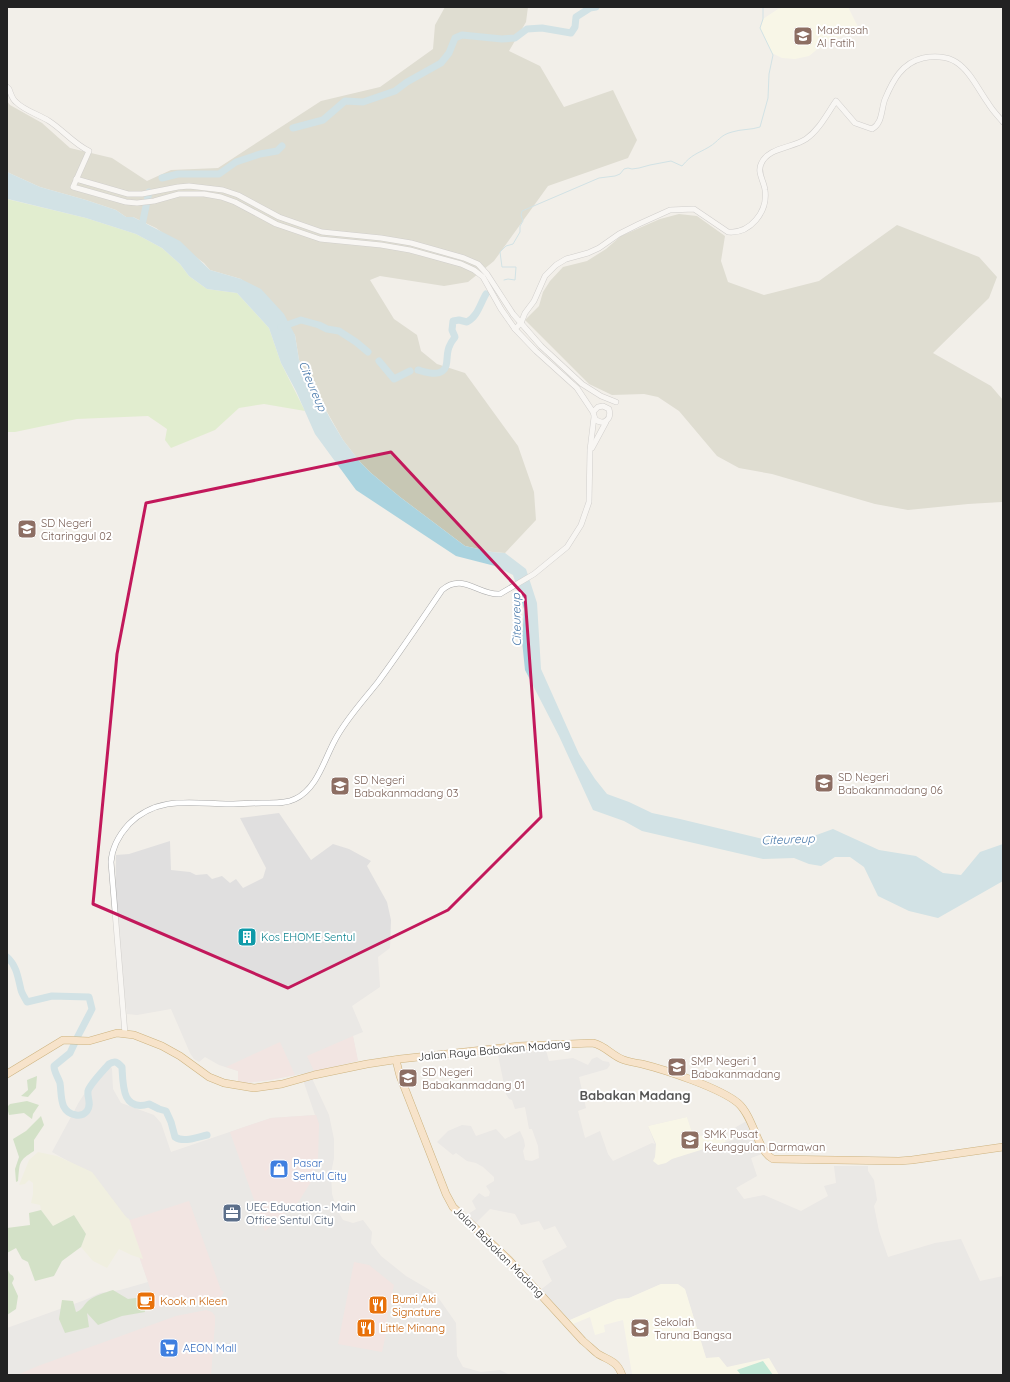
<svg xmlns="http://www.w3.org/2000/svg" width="1010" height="1382" viewBox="0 0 1010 1382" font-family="Quicksand,sans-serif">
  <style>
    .residential { fill: #e0dfdf }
    .commercial { fill: #f2dad9 }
    .education { fill: #ffffe5 }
    .construction { fill: #c7c7b4 }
    .farmland { fill: #eef0d5 }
    .grass { fill: #cdebb0 }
    .forest { fill: #add19e }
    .pitch { fill: #88e0be }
    .water { fill: #aad3df }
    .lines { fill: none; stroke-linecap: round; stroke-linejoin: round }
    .stream { stroke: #aad3df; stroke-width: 1 }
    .river { stroke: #aad3df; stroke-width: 7 }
    .minor-casing { stroke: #a9a9a9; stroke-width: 6 }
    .major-casing { stroke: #a06b00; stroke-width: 8 }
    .minor { stroke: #fff; stroke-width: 5 }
    .major { stroke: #fcd6a4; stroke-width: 7 }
    .marked { fill: none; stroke: #c2185b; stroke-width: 3; stroke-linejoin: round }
    .labels { text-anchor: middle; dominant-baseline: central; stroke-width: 4; stroke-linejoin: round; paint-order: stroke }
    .education-label { font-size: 11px; fill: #785e54; stroke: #fff; text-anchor: start }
    .culture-label { font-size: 11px; fill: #0d838f; stroke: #fff; text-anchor: start }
    .street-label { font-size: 11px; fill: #222; stroke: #fff }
    .shop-label { font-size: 11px; fill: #366cbe; stroke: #fff; text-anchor: start }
    .service-label { font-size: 11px; fill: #4e5e75; stroke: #fff; text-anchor: start }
    .food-label { font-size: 11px; fill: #c56008; stroke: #fff; text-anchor: start }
    .water-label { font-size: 12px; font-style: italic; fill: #4a7aab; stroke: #fff }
    .quarter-label { font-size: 13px; font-weight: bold; fill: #555; stroke: #fff }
  </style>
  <rect width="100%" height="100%" fill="#f2efe9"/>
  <g class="residential">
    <polygon points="279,813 311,860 333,844 349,849 371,861 367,866 387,902 391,920 390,948 378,957 380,987 352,1006 363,1032 353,1036 358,1061 309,1072 329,1115 334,1139 334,1158 331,1173 332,1194 337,1210 343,1220 353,1223 363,1220 372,1232 371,1243 381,1256 406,1276 435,1293 456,1323 457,1356 463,1367 481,1372 500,1370 510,1375 7,1375 7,1328 85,1300 100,1293 120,1290 148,1282 127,1221 84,1170 52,1152 79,1102 103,1065 110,1064 112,1069 113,1089 121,1103 154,1115 161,1123 171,1152 271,1118 315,1115 301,1074 270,1080 246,1083 238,1081 238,1071 219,1065 205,1057 199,1062 194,1059 190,1053 171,1009 137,1015 127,1014 115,920 116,855 129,854 170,841 171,870 190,872 196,875 207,874 212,879 222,876 230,883 236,879 243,888 263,878 266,868 240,818"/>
    <polygon points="546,1050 549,1061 573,1058 588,1065 592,1059 597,1057 603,1061 609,1062 610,1065 607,1069 579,1077 586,1108 578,1111 585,1138 600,1131 608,1154 613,1161 652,1143 655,1144 648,1126 687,1117 694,1138 721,1130 726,1142 734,1140 731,1130 750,1119 765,1153 751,1158 757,1176 736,1188 744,1199 764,1195 801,1211 828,1196 824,1186 836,1183 834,1166 868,1166 868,1171 874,1180 877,1200 874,1206 879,1231 888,1257 935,1243 961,1239 980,1281 1003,1276 1003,1375 728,1375 706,1358 685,1290 661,1284 629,1298 618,1299 570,1320 539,1291 552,1281 542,1261 567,1247 555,1226 544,1230 539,1221 521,1225 515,1214 490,1209 474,1225 465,1216 476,1209 472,1201 479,1193 485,1197 489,1196 490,1192 486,1186 494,1181 494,1177 483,1167 476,1163 467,1161 456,1153 453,1155 437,1142 448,1131 462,1125 471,1126 476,1136 496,1129 505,1139 520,1131 524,1140 525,1146 523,1151 525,1160 532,1161 539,1158 538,1146 532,1129 529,1129 525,1107 515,1109 512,1100 509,1099 506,1094 498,1055"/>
  </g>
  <g class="commercial">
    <polygon points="353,1036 358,1061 314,1071 307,1056"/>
    <polygon points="280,1042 295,1075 270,1080 246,1083 238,1081 238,1071 226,1067"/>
    <polygon points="316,1115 319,1124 318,1158 312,1180 299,1201 265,1231 230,1132 271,1118"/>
    <polygon points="189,1201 221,1290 224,1292 219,1300 189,1301 169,1304 156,1309 148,1282 127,1221"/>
    <polygon points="354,1262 369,1265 394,1285 386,1323 388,1324 382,1352 338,1344"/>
    <polygon points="206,1310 212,1312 215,1316 215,1323 211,1375 17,1375 38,1366 176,1316"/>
  </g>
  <g class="education">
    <polygon points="785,7 848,7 859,29 825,43 809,56 795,59 782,58 772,53 760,28 763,19 778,9"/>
    <polygon points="687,1117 694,1138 721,1130 726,1142 672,1159 666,1163 658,1165 653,1161 655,1157 656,1144 648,1126"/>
    <polygon points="661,1284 678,1284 685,1289 706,1358 719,1357 727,1367 769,1358 779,1375 625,1375 632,1374 623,1320 604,1325 605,1332 595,1335 590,1317 573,1324 570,1320 618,1299 629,1298"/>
  </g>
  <g class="construction">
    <polygon points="445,7 528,7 526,22 509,51 540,66 564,107 613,90 637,140 628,158 548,186 494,261 468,282 444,286 380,276 370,280 394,319 417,335 421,351 437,364 465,373 518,446 534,492 536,520 505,553 492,552 465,546 400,497 371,473 360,462 343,440 319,398 299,360 295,335 241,279 210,270 204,263 156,228 133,217 126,217 116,210 86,200 40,187 7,172 7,101 10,105 42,123 70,148 112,158 147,181 171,170 218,168 321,101 380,87 433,49 435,25"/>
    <polygon points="679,214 697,216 725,236 721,261 728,282 764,295 819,281 897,225 979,257 997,277 989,298 933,353 991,386 1003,400 1002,502 968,504 908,510 875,504 772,474 739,468 717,456 679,411 658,397 644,394 612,395 589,384 525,320 539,306 543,292 550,281 563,267 587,261 606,249 621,236 660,219"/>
  </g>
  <polygon class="farmland" points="38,1152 57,1156 92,1172 126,1217 129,1219 143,1259 131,1255 119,1249 107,1268 93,1261 81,1247 86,1234 74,1215 53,1226 41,1210 40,1205 31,1203 33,1194 33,1183 29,1180 25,1184 19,1185 29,1160"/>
  <polygon class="grass" points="7,199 86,218 136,234 162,248 180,264 189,276 207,289 237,293 269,328 281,363 305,411 264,404 239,408 215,430 171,448 165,440 167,429 148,416 77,419 15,432 7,432"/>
  <g class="forest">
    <polygon points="37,1076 36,1088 28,1097 21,1096 28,1090 27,1080"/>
    <polygon points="27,1101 39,1105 33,1114 32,1119 24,1113 9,1115 7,1107 10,1104"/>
    <path d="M 41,1116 L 44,1125 L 34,1140 L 34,1151 C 18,1161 20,1162 18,1181 L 16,1182 L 15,1169 L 19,1157 L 13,1139 L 26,1131 Z"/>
    <polygon points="41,1210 53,1226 74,1215 86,1234 81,1247 62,1261 54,1276 35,1281 28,1262 22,1259 16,1248 7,1253 7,1228 30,1225 29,1213"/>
    <polygon points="7,1268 10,1274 13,1276 14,1279 12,1283 18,1296 16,1309 7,1315"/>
    <path d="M 113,1290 L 128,1299 L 143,1297 L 145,1312 L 122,1316 L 98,1325 L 87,1313 L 89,1327 L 65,1333 L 59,1319 L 62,1300 L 73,1301 L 76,1312 C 82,1310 83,1306 88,1301 C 95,1295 104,1293 113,1290 Z"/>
  </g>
  <polygon class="pitch" points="763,1361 773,1375 741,1375 737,1370"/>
  <polygon class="water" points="7,172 40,187 86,200 116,210 126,217 133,217 180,241 210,270 241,279 261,289 284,314 295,335 299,360 331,420 343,440 360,462 371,473 400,497 465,546 492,552 505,553 526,569 537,603 541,669 579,754 595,779 607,794 629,802 652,813 680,819 780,843 800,841 833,829 879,850 916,856 943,873 961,875 980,852 1003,844 1003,881 938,918 909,911 878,896 864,867 850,857 835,857 821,866 809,864 794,858 763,859 642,831 624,821 593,810 559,736 525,670 522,641 524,609 513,575 495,566 456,556 356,490 315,434 296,391 281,363 269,328 237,293 207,289 189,276 180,264 162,248 136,234 86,218 8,199"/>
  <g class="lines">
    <path class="stream" d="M 504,280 L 508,279 L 515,280 L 516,267 L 502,267 L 500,252 L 506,246 L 513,244 L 520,232 L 520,226 L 523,221 L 521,215 L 522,211 L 599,178 L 615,176 L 620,174 L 624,169 L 628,168 L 632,169 L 639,168 L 650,165 L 671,161 L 682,166 C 692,154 697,154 709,147 C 719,141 720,135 732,132 C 741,129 751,130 760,127 L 768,98 L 769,74 L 773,55 L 760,28 L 763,19 L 763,7"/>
    <g class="river">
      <polyline points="293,128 323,120 345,101 363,102 395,91 407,82 441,63 449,53 455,38 462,35 502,39 515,38 527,29 542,28 571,33 575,27 576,17 590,8 596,7"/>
      <polyline points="162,178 178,174 219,174 236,162 260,154 277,151 282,146"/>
      <polyline points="141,230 149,192"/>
      <polyline points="281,327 301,320 319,325 327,329 339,331 356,342 368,352"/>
      <polyline points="379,361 394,379 410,371"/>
      <path d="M 418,370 C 426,372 442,378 446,366 C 448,359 446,352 450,345 C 451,342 453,340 455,337 L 452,330 L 453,321 L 459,320 L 467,322 C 478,316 480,304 486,294"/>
      <path d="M 7,957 C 17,966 18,978 21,990 C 22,994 25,998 27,1002 L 52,996 L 89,997 L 92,1009 L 78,1036 L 70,1053 L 54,1066 C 54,1072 58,1077 60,1083 C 62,1096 59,1112 76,1115 C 81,1116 84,1115 87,1111 C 92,1104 87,1098 88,1091 C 90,1084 104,1070 109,1064 C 115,1060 117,1062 122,1067 C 123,1085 122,1112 149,1104 L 159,1109 L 166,1111 L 171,1122 L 175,1137 C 184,1143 197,1137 207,1135"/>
    </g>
    <defs>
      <g id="minor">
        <path d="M 7,87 L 9,89 C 11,94 12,99 16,102 C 25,111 38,114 49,121 C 63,130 74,144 89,151 L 73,187 L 126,202 L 137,203 L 154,201 L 179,194 L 204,194 L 221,197 L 235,202 L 276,224 L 320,239 L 381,245 L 410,250 L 461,264 L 474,270 L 483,277 L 501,309 L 515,329 L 536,351 L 577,388 L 593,412 L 595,419 C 603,426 612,420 609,409 L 603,406 L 598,407 L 593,412"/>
        <polyline points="76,179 128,194 142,194 178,187 189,186 223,190 238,195 279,217 322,232 381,238 411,243 464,258 478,264 487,274 513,314 541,346 582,384 601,396 616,402"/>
        <path d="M 515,329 L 521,323 L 525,313 L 534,301 L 545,276 L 556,265 L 566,259 L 588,253 L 599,248 L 619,234 L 639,224 L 670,210 L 694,209 L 728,232 C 750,234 768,212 765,190 C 764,181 757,173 761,164 C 768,147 793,148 806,139 C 819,130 827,114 836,101 L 855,123 L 872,129 C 883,123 881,109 885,99 C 893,80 902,63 923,58 C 933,56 947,56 956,62 C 970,71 978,89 988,103 C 992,110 998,116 1003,122"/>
        <polyline points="592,448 606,422"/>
        <path d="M 125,1034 L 111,862 C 112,847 119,835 129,824 C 157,796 190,803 226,804 C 238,804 250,803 262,803 C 273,803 285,804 295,799 C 317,789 324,760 335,740 C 346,719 363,701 378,682 C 400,652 421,621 442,590 C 463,572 479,596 500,594 L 534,574 L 567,547 L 581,525 L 589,502 L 590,450 L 594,417"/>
      </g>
      <g id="major">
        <path d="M 396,1060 L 400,1076 L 446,1194 L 453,1207 L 509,1260 L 583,1341 C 588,1345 593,1350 598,1354 C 610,1361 617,1361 622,1375"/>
        <path d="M 7,1074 L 63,1040 L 89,1041 L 117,1033 L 134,1035 L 162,1046 L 180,1056 L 209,1077 L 224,1083 L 254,1088 L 282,1084 L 314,1075 L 367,1064 L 400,1059 L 519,1046 L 593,1043 C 606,1046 612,1056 624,1060 C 630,1062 636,1063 642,1064 C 666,1070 720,1088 738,1103 C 754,1117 757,1151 773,1159 L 899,1161 L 912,1160 L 1003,1147"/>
      </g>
    </defs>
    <use href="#minor" class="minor-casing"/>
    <use href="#major" class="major-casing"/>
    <use href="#minor" class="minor"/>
    <use href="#major" class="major"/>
  </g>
  <path d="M0 0H1010V1382H0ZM 391,452 L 525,596 L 541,817 L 448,910 L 288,988 L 93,904 L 117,654 L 146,503 Z" fill="#f2efe9" fill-opacity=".55" fill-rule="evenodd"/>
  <path class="marked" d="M 391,452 L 525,596 L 541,817 L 448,910 L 288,988 L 93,904 L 117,654 L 146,503 Z"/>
  <defs>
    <symbol id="school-square" viewBox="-11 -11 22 22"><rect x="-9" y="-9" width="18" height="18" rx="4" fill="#8d6e63" stroke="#fff"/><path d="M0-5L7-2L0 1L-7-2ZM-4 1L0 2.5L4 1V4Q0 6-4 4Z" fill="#fff"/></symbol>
    <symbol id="building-square" viewBox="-11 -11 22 22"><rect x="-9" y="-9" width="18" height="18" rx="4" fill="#0f9aa8" stroke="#fff"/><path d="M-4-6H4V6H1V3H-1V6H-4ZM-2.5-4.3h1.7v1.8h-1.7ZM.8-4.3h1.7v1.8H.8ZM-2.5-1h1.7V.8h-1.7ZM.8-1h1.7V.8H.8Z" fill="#fff"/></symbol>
    <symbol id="shop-square" viewBox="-11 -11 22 22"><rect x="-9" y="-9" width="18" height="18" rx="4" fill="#3f7fe0" stroke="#fff"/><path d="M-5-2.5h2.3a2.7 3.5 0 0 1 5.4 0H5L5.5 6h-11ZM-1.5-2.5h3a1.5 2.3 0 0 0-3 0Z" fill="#fff"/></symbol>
    <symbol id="office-square" viewBox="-11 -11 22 22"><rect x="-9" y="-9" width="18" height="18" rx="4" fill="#5c6f8a" stroke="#fff"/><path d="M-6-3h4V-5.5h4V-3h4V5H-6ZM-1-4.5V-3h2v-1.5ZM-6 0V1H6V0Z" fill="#fff"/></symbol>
    <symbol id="cafe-square" viewBox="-11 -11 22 22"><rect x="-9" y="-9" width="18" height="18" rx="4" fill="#e8710a" stroke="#fff"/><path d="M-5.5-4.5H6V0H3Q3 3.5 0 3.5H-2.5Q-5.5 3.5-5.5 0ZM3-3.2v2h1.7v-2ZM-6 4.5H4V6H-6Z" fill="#fff"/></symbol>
    <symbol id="restaurant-square" viewBox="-11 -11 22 22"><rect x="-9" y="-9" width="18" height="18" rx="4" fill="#e8710a" stroke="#fff"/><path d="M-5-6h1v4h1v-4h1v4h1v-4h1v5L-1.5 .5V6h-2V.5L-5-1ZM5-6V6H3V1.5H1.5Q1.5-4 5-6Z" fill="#fff"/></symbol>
    <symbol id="supermarket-square" viewBox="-11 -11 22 22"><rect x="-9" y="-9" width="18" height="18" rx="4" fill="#3f7fe0" stroke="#fff"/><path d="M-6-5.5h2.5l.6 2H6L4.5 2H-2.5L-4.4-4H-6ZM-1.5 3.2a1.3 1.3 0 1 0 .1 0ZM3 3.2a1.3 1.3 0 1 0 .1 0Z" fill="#fff"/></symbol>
  </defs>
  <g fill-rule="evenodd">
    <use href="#school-square" x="792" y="25" width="22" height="22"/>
    <use href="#school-square" x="16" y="518" width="22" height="22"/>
    <use href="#school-square" x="813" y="772" width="22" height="22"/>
    <use href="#school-square" x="329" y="775" width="22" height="22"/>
    <use href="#building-square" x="236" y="926" width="22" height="22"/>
    <use href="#school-square" x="666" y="1056" width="22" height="22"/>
    <use href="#school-square" x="397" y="1067" width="22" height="22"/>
    <use href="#school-square" x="679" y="1129" width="22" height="22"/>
    <use href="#shop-square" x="268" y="1158" width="22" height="22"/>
    <use href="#office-square" x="221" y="1202" width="22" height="22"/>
    <use href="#cafe-square" x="135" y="1290" width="22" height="22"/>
    <use href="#restaurant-square" x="367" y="1294" width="22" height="22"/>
    <use href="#restaurant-square" x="355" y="1317" width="22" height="22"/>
    <use href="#school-square" x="629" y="1317" width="22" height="22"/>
    <use href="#supermarket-square" x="158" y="1337" width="22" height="22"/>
  </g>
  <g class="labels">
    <g class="education-label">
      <text x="817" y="30">Madrasah<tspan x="817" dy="13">Al Fatih</tspan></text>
      <text x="41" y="523">SD Negeri<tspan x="41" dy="13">Citaringgul 02</tspan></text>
      <text x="838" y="777">SD Negeri<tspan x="838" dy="13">Babakanmadang 06</tspan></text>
      <text x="354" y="780">SD Negeri<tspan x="354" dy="13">Babakanmadang 03</tspan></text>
      <text x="691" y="1061">SMP Negeri 1<tspan x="691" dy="13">Babakanmadang</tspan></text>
      <text x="422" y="1072">SD Negeri<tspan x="422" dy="13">Babakanmadang 01</tspan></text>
      <text x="704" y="1134">SMK Pusat<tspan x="704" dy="13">Keunggulan Darmawan</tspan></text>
      <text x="654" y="1322">Sekolah<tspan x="654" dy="13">Taruna Bangsa</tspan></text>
    </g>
    <g class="culture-label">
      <text x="261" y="937">Kos EHOME Sentul</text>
    </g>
    <g class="street-label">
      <text transform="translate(494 1050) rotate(-5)">Jalan Raya Babakan Madang</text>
      <text transform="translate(499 1252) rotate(45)">Jalan Babakan Madang</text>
    </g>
    <g class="shop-label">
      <text x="293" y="1163">Pasar<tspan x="293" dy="13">Sentul City</tspan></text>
      <text x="183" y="1348">AEON Mall</text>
    </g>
    <g class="service-label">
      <text x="246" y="1207">UEC Education - Main<tspan x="246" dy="13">Office Sentul City</tspan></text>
    </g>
    <g class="food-label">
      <text x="392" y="1299">Bumi Aki<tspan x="392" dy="13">Signature</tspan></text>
      <text x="160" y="1301">Kook n Kleen</text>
      <text x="380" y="1328">Little Minang</text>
    </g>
    <g class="water-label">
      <text transform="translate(313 386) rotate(67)">Citeureup</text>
      <text transform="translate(516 620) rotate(-91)">Citeureup</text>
      <text transform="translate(788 839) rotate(-2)">Citeureup</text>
    </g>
    <g class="quarter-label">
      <text x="635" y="1095">Babakan Madang</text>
    </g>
  </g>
  <rect width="1010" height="1382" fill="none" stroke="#222222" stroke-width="16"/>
</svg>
